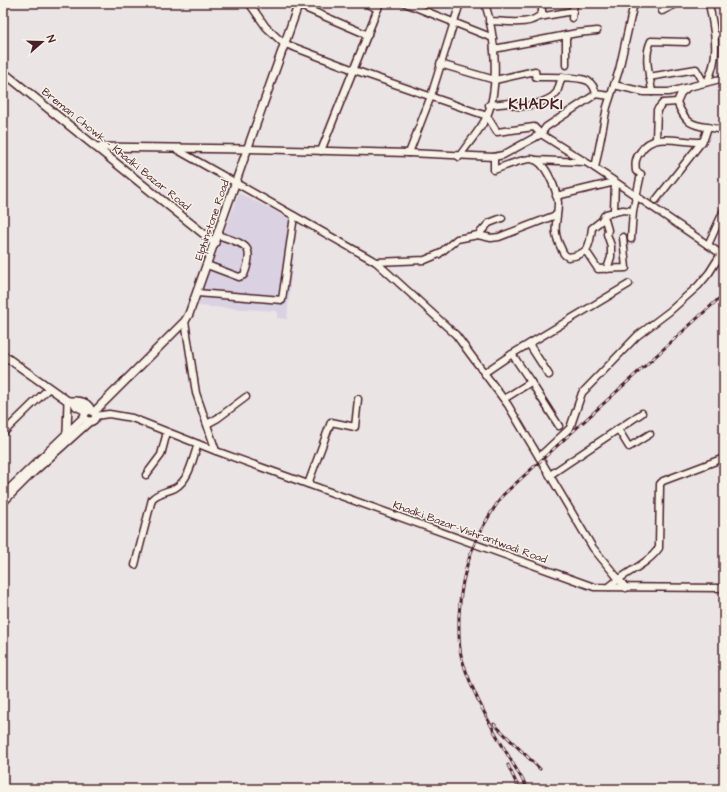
<svg xmlns="http://www.w3.org/2000/svg" width="727" height="792" viewBox="0 0 727 792" font-family="'Architects Daughter',sans-serif">
  <style>
    .built { fill: #dad2e2 }
    .lines { fill: none; stroke-linecap: round; stroke-linejoin: round }
    .minor-casing { stroke: #4a1f2b; stroke-width: 9 }
    .major-casing { stroke: #4a1f2b; stroke-width: 10 }
    .minor { stroke: #f7f3e8; stroke-width: 6 }
    .major { stroke: #f7f3e8; stroke-width: 7 }
    .rail-casing { stroke: #4a1f2b; stroke-width: 3 }
    .rail { stroke: #f7f3e8; stroke-width: 1.5; stroke-dasharray: 4.5; stroke-linecap: butt }
    .labels { text-anchor: middle; dominant-baseline: central; stroke-width: 3; stroke-linejoin: round; paint-order: stroke }
    .street-label { font-size: 11px; fill: #4a1f2b; stroke: #f7f3e8 }
    .district-label { font-size: 15px; font-weight: bold; letter-spacing: 1px; fill: #4a1f2b; stroke: #f7f3e8 }
  </style>
  <rect width="100%" height="100%" fill="#eae4e5"/>
  <filter id="ink" filterUnits="userSpaceOnUse"><feTurbulence type="fractalNoise" baseFrequency=".025" numOctaves="2"/><feDisplacementMap in="SourceGraphic" scale="8" xChannelSelector="R" yChannelSelector="G"/><feConvolveMatrix kernelMatrix="1 2 1 2 8 2 1 2 1" color-interpolation-filters="sRGB"/></filter>
  <g filter="url(#ink)">
    <polygon class="built" points="239,193 294,221 296,225 287,319 277,318 277,311 196,306"/>
    <g class="lines">
      <defs>
        <g id="minor">
          <polyline points="249,3 266,27 283,43 354,70 487,116 497,132 534,127 541,134 546,127 596,94"/>
          <polyline points="365,3 378,9"/>
          <polyline points="405,3 493,38"/>
          <polyline points="298,5 368,35"/>
          <polyline points="662,11 678,3"/>
          <polyline points="539,17 573,11"/>
          <polyline points="572,18 574,3"/>
          <path d="M 489,21 C 505,21 532,27 542,13 L 542,3"/>
          <polyline points="566,35 566,65"/>
          <polyline points="715,36 724,34"/>
          <polyline points="494,49 577,33 597,31"/>
          <path d="M 440,64 L 495,80 L 535,71 L 536,77 C 547,77 579,76 588,81 C 593,84 595,89 596,94 L 610,96"/>
          <polyline points="649,77 696,69 704,83"/>
          <path d="M 707,82 C 721,54 714,32 709,3"/>
          <polyline points="614,85 644,92 669,92 724,78"/>
          <path d="M 686,89 L 681,93 L 677,102 C 688,130 696,124 722,130 L 724,137"/>
          <path d="M 652,92 C 650,75 643,58 651,41 L 686,42"/>
          <path d="M 489,105 L 510,103 C 520,111 550,102 557,92 C 559,87 560,82 562,77"/>
          <polyline points="656,139 657,110 663,103 677,102"/>
          <polyline points="174,148 376,262 456,335 508,405 593,548 626,588"/>
          <polyline points="247,149 409,153 494,157 503,155 541,134 595,168 724,256"/>
          <polyline points="321,151 380,3"/>
          <polyline points="409,153 431,96 460,3"/>
          <path d="M 459,157 C 467,144 481,130 487,116 C 500,85 495,35 485,3"/>
          <path d="M 494,157 L 494,170 C 505,166 519,160 530,159 C 545,158 557,191 558,203 C 558,223 551,228 561,248 C 563,253 564,255 568,257 C 589,255 590,245 592,228 L 601,221 L 606,214 L 623,210 L 633,211"/>
          <polyline points="535,160 584,162"/>
          <polyline points="595,168 607,107 619,70 634,3"/>
          <polyline points="556,196 615,182 614,211"/>
          <polyline points="656,200 704,139 708,127"/>
          <polyline points="604,216 608,230 607,234 611,246 611,257 607,269"/>
          <polyline points="502,218 489,223 478,235 491,238 499,237 556,215"/>
          <path d="M 631,239 L 633,211 L 641,174 L 636,171 C 635,163 635,158 641,151 C 654,131 681,143 702,142"/>
          <polyline points="708,245 724,210"/>
          <polyline points="586,251 598,269 626,268 623,237"/>
          <polyline points="376,262 425,260 439,254 457,239 478,235"/>
          <path d="M 207,265 L 239,277 L 244,275 C 256,244 245,245 218,235"/>
          <polyline points="197,293 282,300 294,216"/>
          <polyline points="185,321 196,393 216,451"/>
          <polyline points="529,344 549,375"/>
          <polyline points="512,354 629,284"/>
          <polyline points="484,373 512,354 531,382 504,399"/>
          <polyline points="531,382 559,426"/>
          <polyline points="95,416 109,414 132,418 216,451 594,587 724,588"/>
          <polyline points="207,424 218,418 246,397"/>
          <polyline points="618,429 629,447 650,434"/>
          <polyline points="3,433 49,388"/>
          <polyline points="539,457 570,428 582,393 637,336 670,311 698,286 709,273 721,254"/>
          <polyline points="146,475 161,455 167,432"/>
          <polyline points="550,475 642,413"/>
          <polyline points="308,484 331,422 355,427 358,399"/>
          <path d="M 135,565 L 152,499 C 159,492 167,492 175,488 C 190,479 192,460 198,444"/>
          <path d="M 609,587 C 624,573 647,565 659,548 L 660,484 L 663,481 L 724,458"/>
        </g>
        <g id="major">
          <polyline points="3,72 215,243"/>
          <polyline points="96,147 247,149"/>
          <path d="M 3,355 L 68,401 C 77,401 87,400 91,410"/>
          <polyline points="74,401 76,406 86,411"/>
          <circle cx="90" cy="416" r="5.5"/>
          <polyline points="94,412 185,321 189,314 299,3"/>
          <polyline points="67,432 68,401"/>
          <polyline points="3,495 84,417"/>
          <polyline points="3,502 29,476 90,421"/>
        </g>
      </defs>
      <use href="#minor" class="minor-casing"/>
      <use href="#major" class="major-casing"/>
      <use href="#minor" class="minor"/>
      <use href="#major" class="major"/>
      <defs>
        <g id="rail">
          <polyline points="494,724 540,769"/>
          <polyline points="508,765 519,789"/>
          <path d="M 528,789 C 504,748 476,705 462,659 C 458,646 459,630 459,616 C 461,568 475,534 503,495 L 724,294"/>
        </g>
      </defs>
      <use href="#rail" class="rail-casing"/>
      <use href="#rail" class="rail"/>
    </g>
  </g>
  <g class="labels">
    <g class="street-label">
      <text transform="translate(116 149) rotate(39)">Breman Chowk - Khadki Bazar Road</text>
      <text transform="translate(212 220) rotate(-71)">Elphinstone Road</text>
      <text transform="translate(470 532) rotate(20)">Khadki Bazar-Vishrantwadi Road</text>
    </g>
    <g class="district-label">
      <text x="536" y="104">KHADKI</text>
    </g>
  </g>
  <rect width="727" height="792" fill="none" stroke="#f7f3e8" stroke-width="16"/>
  <rect x="8" y="8" width="711" height="776" fill="none" stroke="#4a1f2b" stroke-width="1.5" filter="url(#ink)"/>
  <g transform="translate(42 42) rotate(70)" stroke="#f7f3e8" stroke-width="3" paint-order="stroke">
  <path d="M0-3L7 15L0 10L-7 15Z" fill="#4a1f2b"/>
  <text y="-6" font-size="11" font-weight="bold" text-anchor="middle" fill="#4a1f2b">N</text>
  </g>
</svg>
